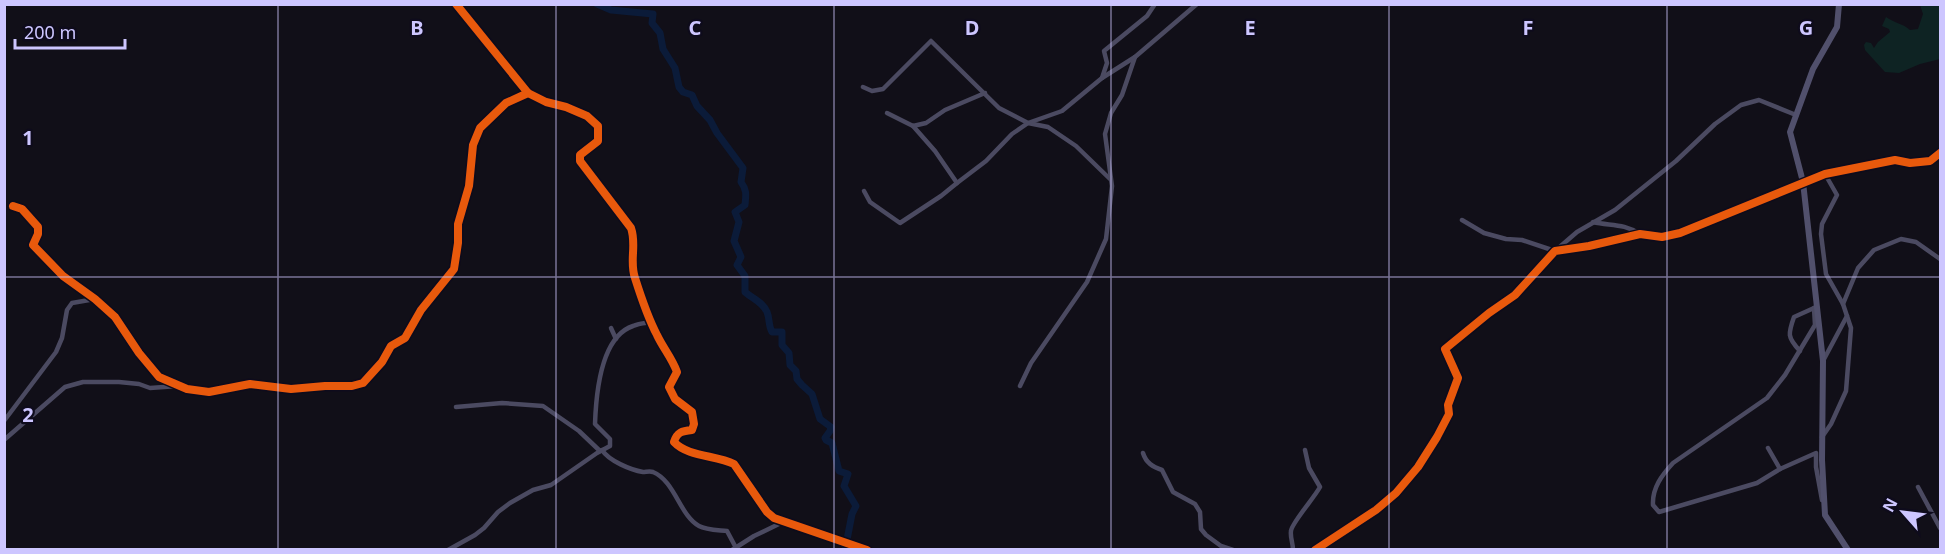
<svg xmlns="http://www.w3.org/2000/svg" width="1945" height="554" viewBox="0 0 1945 554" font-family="'Noto Sans',sans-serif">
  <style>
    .green { fill: #0e2323 }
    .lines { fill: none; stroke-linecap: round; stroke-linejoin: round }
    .river { stroke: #0b1b39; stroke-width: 7 }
    .street { stroke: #4b4a61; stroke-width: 4.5 }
    .secondary { stroke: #51506c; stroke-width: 6 }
    .cycleway-casing { stroke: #0e0b1c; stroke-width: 11 }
    .cycleway { stroke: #e8590c; stroke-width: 8 }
    .grid { fill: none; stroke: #cdc6ff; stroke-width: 1.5; stroke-opacity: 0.55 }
    .grid-label { font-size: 20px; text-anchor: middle; font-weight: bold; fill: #cdc6ff; stroke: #0e0b1c; stroke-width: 4.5; stroke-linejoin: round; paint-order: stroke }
  </style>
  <rect width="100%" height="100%" fill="#110f18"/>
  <path class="green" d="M 1920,5 L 1940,5 L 1940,59 L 1920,64 L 1899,73 L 1885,72 L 1865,50 L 1864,45 L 1866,42 L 1871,43 L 1874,48 L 1878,42 L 1890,32 L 1889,29 L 1882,26 L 1886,17 C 1894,23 1902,23 1910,30 L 1918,29 L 1923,14 Z"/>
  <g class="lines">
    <path class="river" d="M 597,4 L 611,10 L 653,14 L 652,23 L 660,33 L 663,49 L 675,68 L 679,87 L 683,92 L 692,95 L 697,106 L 710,120 L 717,133 L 743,168 L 741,182 C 747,190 746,195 745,205 L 735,212 L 739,222 L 734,241 L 741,257 L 737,265 L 745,276 L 745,292 C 753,299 763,302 767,312 C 770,319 768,325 772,332 L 782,332 L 782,345 L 789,353 L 790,365 L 796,371 L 797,379 L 802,385 L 812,394 L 820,419 L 831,427 L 830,431 L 825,438 L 826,440 L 832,443 L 839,471 L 848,474 L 844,486 L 856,506 L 852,514 L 845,550"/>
    <g class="street">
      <path d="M 456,4 L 528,93 L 546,102 L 566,107 L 587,116 L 598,126 L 598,141 L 580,155 L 580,161 L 631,228 C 637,245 629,261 635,278 C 641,297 648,318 657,335 C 663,348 672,358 677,372 L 669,387 L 675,399 L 692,412 L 694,424 L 692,430 C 682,431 677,432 674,442 C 688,457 716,455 734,464 L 767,512 L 774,518 L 867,550"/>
      <polyline points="1102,78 1107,63 1104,51 1147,16 1155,4"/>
      <polyline points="863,87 872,91 883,89 931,41 999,108 1028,123 1048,127 1076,146 1110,179"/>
      <polyline points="887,113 913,126 926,123 945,110 985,93"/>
      <polyline points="957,183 986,161 1012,134 1028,123 1062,111 1102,78 1135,57 1197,4"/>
      <polyline points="864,191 870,202 900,223 941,196 957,183 935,151 913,126"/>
      <polyline points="13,206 22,209 38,227 38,234 33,245 63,276 95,299 115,317 139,353 159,377 187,389 209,392 250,384 291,389 325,386 352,386 363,383 382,362 391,346 405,338 421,310 454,269 458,243 458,224 469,186 473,145 480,128 506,103 528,93"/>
      <polyline points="1462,220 1484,233 1506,239 1522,240 1555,251 1577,232 1615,210 1676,161 1715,124 1741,105 1759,100 1796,115"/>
      <path d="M 1593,222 C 1610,226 1624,223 1640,234"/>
      <polyline points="1843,304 1858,268 1874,250 1901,239 1916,242 1940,259"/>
      <path d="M 1817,307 L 1814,308 L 1815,325 L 1785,375 L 1767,398 L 1673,463 C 1662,475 1652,488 1653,505 L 1659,512 L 1757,483 L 1780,469 L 1816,453 L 1816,467 L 1822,500"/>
      <polyline points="611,328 616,339"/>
      <path d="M 1800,351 C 1787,337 1788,334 1794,317 L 1814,308"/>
      <polyline points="1823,361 1847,316"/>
      <polyline points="1020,386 1031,363 1087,282 1106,239 1112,186 1105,134 1111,113 1122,95 1135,57"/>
      <polyline points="456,407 502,403 543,406 579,431 600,451"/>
      <polyline points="4,421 56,352 62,338 67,310 72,303 95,299"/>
      <polyline points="1822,437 1831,424 1846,391 1851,328 1843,304 1826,274 1821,234 1822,224 1837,195 1825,174"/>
      <polyline points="4,440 65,387 83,382 119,382 139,384 150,388 178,386"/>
      <polyline points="1768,448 1780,469"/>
      <path d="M 602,450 C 609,461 631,470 643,472 C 646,472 650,471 653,472 C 675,481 680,516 699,526 C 706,530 718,530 727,531 L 735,546"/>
      <path d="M 1143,453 C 1146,463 1153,467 1162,470 L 1173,492 L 1195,504 L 1200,512 L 1201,529 L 1206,535 L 1221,546 L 1233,550"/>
      <polyline points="1918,487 1940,528"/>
      <path d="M 448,550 L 475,535 L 484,528 L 498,512 L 510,503 L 533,490 L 551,485 L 597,453 L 610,446 L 610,439 L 595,424 C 596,395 600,337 633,326 C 639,323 646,323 652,322"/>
      <polyline points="732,550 754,536 783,522"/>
      <path d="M 1293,550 C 1293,543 1290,537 1291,531 C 1291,524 1314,498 1320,487 L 1309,468 L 1305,450"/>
      <polyline points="1315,550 1376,510 1396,493 1418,467 1437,437 1449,414 1448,405 1458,378 1445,349 1489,313 1515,295 1555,251 1589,246 1640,234 1662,237 1680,233 1825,174 1895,160 1910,163 1930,161 1940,153"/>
    </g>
    <polyline class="secondary" points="1839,4 1837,27 1813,69 1790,132 1803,182 1823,361 1822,460 1825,515 1848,550"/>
    <defs>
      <g id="cycleway">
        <path d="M 456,4 L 528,93 L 546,102 L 566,107 L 587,116 L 598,126 L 598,141 L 580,155 L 580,161 L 631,228 C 637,245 629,261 635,278 C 641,297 648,318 657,335 C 663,348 672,358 677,372 L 669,387 L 675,399 L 692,412 L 694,424 L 692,430 C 682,431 677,432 674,442 C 688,457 716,455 734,464 L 767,512 L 774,518 L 867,550"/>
        <polyline points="13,206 22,209 38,227 38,234 33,245 63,276 95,299 115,317 139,353 159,377 187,389 209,392 250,384 291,389 325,386 352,386 363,383 382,362 391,346 405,338 421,310 454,269 458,243 458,224 469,186 473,145 480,128 506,103 528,93"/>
        <polyline points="1315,550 1376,510 1396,493 1418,467 1437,437 1449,414 1448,405 1458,378 1445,349 1489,313 1515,295 1555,251 1589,246 1640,234 1662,237 1680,233 1825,174 1895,160 1910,163 1930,161 1940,153"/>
      </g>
    </defs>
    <use href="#cycleway" class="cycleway-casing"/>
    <use href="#cycleway" class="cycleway"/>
  </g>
  <path class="grid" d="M 278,4 L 278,550M 556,4 L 556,550M 834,4 L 834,550M 1111,4 L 1111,550M 1389,4 L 1389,550M 1667,4 L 1667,550M 4,277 L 1940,277"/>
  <g class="grid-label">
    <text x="417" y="35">B</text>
    <text x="695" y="35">C</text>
    <text x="972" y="35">D</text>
    <text x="1250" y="35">E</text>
    <text x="1528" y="35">F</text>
    <text x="1806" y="35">G</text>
    <text x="28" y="145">1</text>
    <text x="28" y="422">2</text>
  </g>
  <rect width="1945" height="554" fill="none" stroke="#cdc6ff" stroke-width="12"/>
  <g transform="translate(1903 512) rotate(298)" stroke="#0e0b1c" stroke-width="4.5" paint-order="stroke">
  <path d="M0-4.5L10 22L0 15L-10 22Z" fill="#cdc6ff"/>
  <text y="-9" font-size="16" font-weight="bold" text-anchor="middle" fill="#cdc6ff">N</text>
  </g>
  <path d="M15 39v9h110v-9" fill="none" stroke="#cdc6ff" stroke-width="3"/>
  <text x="24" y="39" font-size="18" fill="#cdc6ff" stroke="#0e0b1c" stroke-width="4.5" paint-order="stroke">200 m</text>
</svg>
